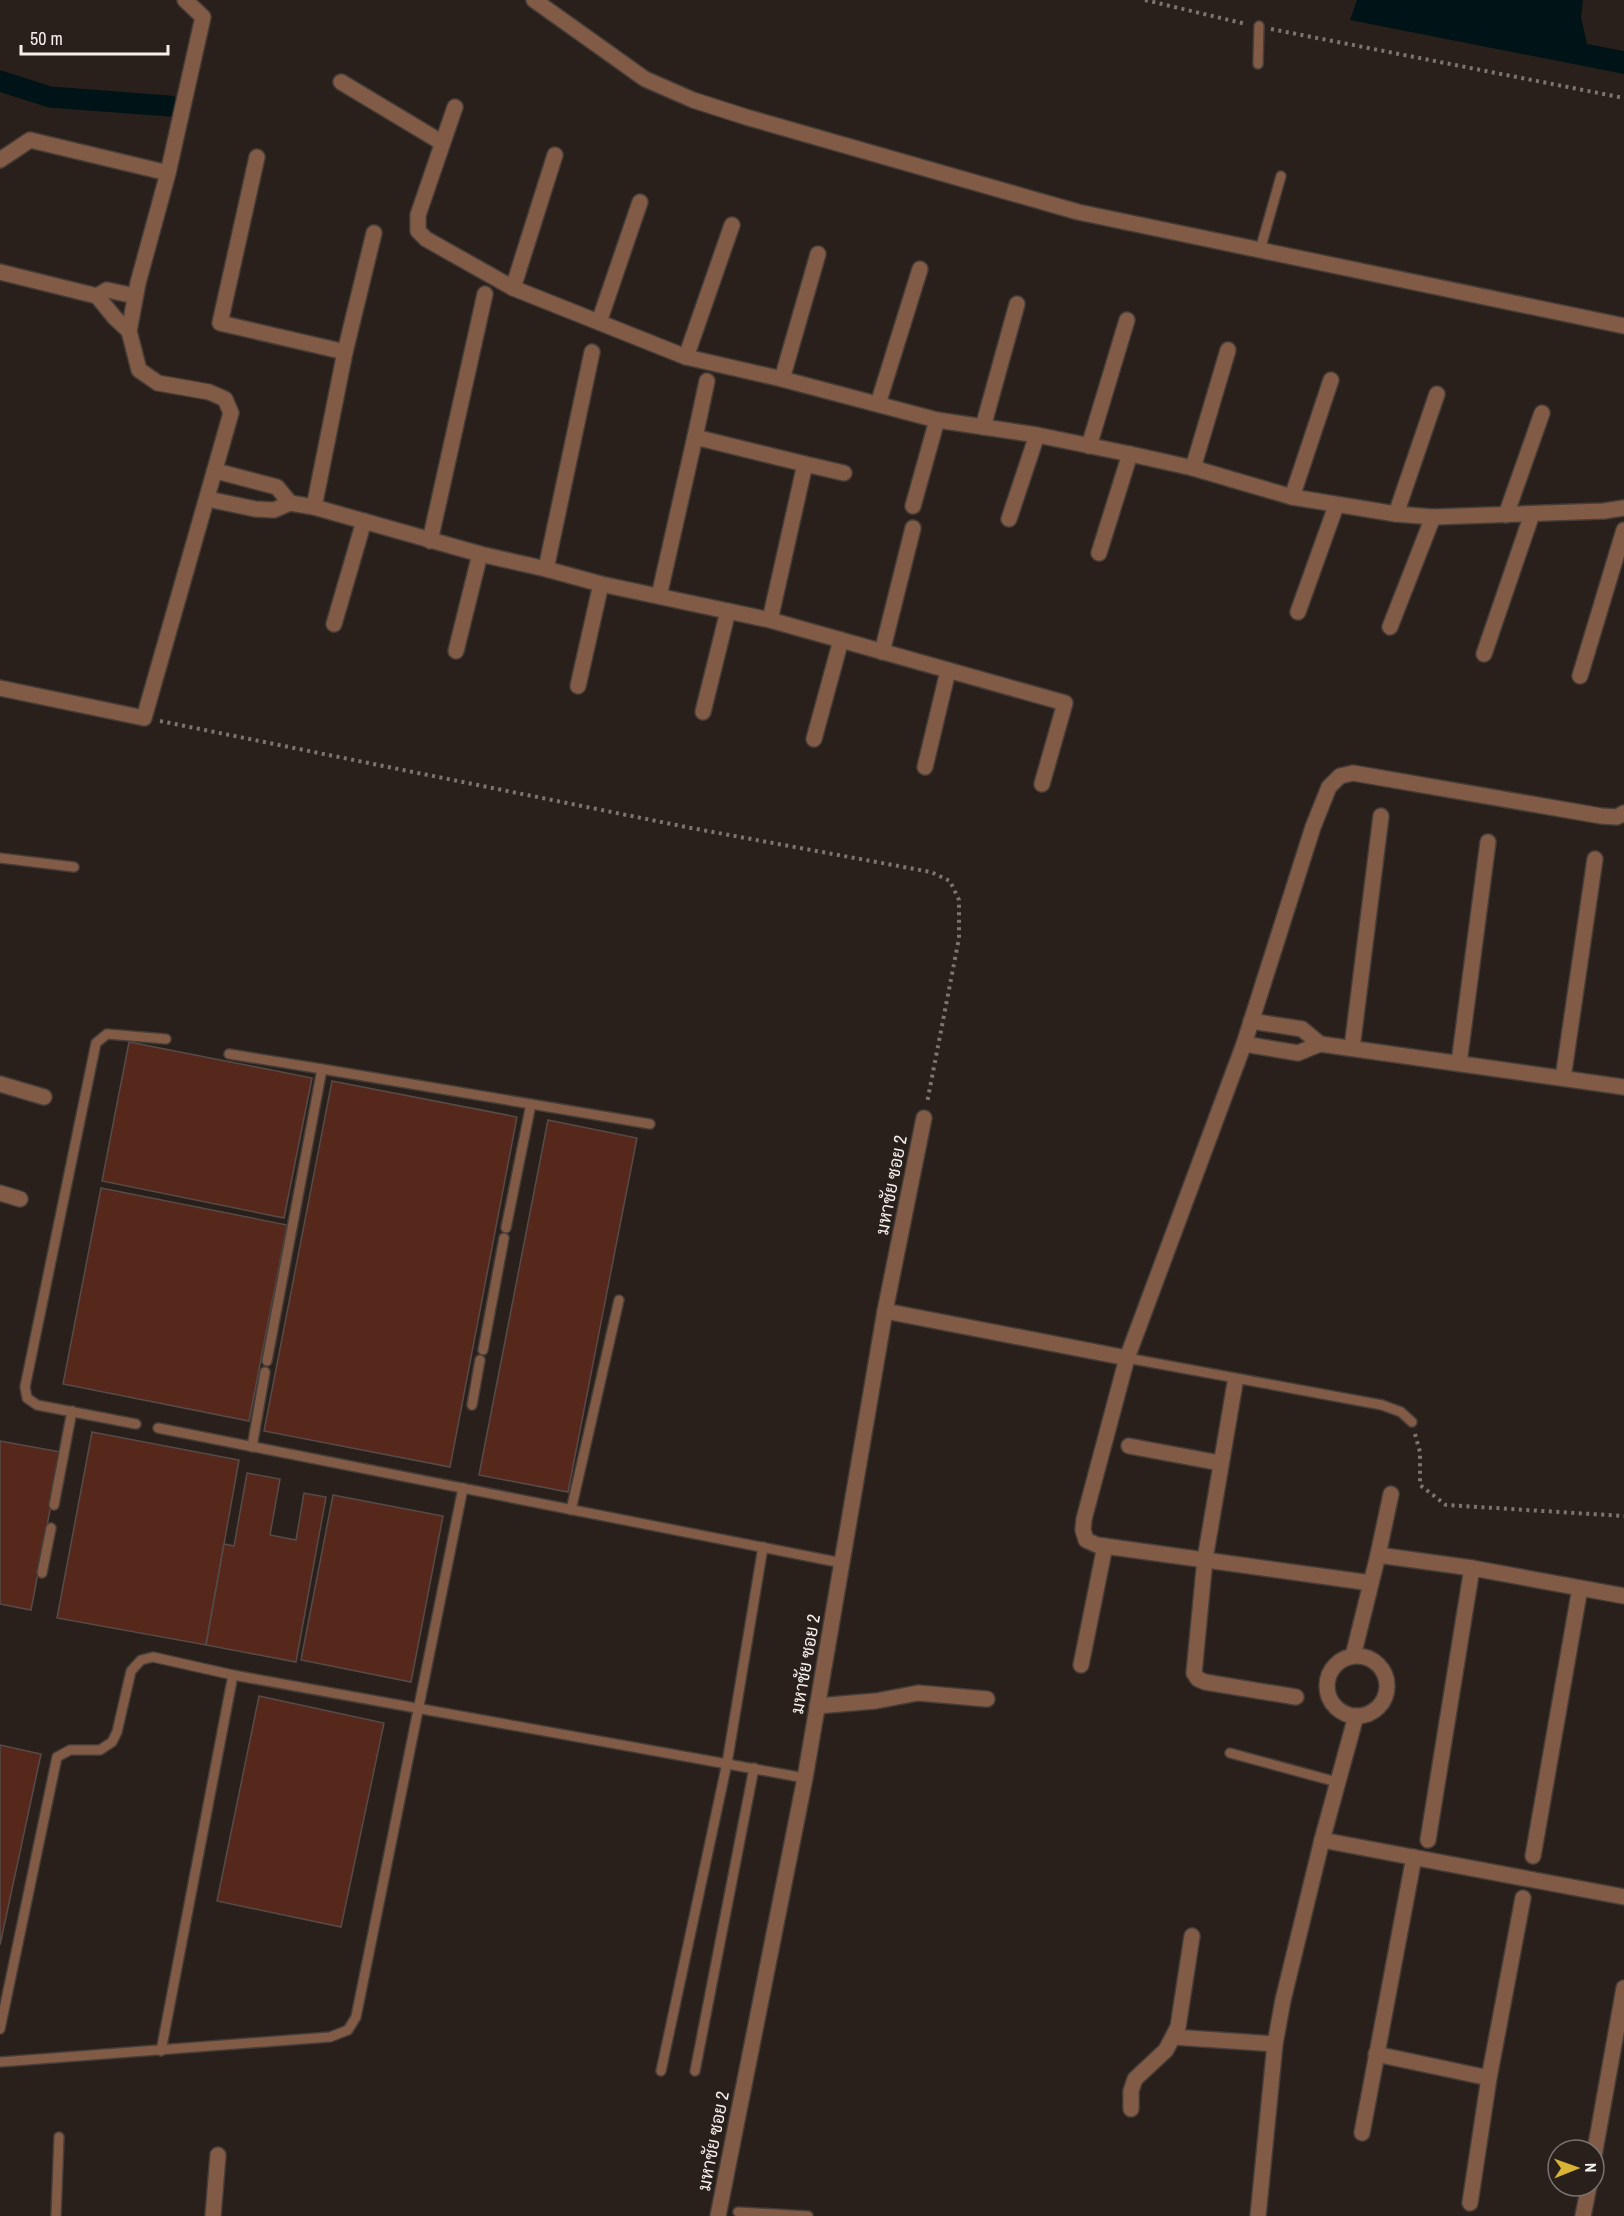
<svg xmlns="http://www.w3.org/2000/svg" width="1624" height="2216" viewBox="0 0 1624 2216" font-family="'Archivo Narrow',Sarabun,sans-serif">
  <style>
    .water { fill: #001316 }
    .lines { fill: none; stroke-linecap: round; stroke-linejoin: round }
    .canal { stroke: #001316; stroke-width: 21 }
    .building { fill: #56281c; stroke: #564b48; stroke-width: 1.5 }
    .lane-casing { stroke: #463d39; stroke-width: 12 }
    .street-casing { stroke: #463d39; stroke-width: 18 }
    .path { stroke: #7d7571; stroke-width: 4; stroke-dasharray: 3 4.5; stroke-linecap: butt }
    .lane { stroke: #815b46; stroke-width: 9 }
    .street { stroke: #815b46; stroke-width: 15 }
    .labels { text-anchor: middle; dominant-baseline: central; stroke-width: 4.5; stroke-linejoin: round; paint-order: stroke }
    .street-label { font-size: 18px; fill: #f6f0ed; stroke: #29201c }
  </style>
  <rect width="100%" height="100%" fill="#29201c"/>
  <polygon class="water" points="1357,0 1583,0 1581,17 1587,44 1624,51 1624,74 1350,20"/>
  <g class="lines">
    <polyline class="canal" points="0,81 50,97 169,106"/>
  </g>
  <g class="building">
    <polygon points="129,1042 312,1078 284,1218 102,1181"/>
    <polygon points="332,1081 517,1117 450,1467 264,1431"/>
    <polygon points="548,1120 637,1138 568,1492 479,1475"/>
    <polygon points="101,1188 287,1225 249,1421 63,1384"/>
    <polygon points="92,1432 239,1460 206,1645 57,1618"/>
    <polygon points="0,1441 61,1452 31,1610 0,1604"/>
    <polygon points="247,1473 280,1479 270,1535 296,1540 304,1493 326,1497 296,1662 206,1645 224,1544 234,1546"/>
    <polygon points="333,1495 443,1516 411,1682 301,1660"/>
    <polygon points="259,1696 384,1723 341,1927 217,1901"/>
    <polygon points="0,1745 41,1754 0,1945"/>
  </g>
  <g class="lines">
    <defs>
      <g id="lane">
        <polyline points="1258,64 1259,26"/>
        <polyline points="1260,250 1281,176"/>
        <polyline points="0,858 74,867"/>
        <polyline points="229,1054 322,1069"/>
        <polyline points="506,1228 531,1104"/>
        <polyline points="483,1350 504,1238"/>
        <polyline points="1127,1358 1382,1405 1401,1412 1412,1422"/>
        <polyline points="267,1361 322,1069 650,1124"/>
        <polyline points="472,1405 480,1360"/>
        <polyline points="136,1424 37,1405 27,1398 25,1387 96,1043 107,1034 166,1039"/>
        <polyline points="158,1428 842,1563"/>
        <polyline points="252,1447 265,1372"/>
        <polyline points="54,1505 72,1411"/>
        <polyline points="571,1510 619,1300"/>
        <polyline points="42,1573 51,1528"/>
        <polyline points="1230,1753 1337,1782"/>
        <polyline points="0,2029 57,1757 70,1750 100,1750 112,1742 117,1732 131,1671 141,1660 153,1657 233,1675 805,1778"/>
        <polyline points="161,2051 233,1675"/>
        <polyline points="0,2062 330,2037 348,2030 356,2017 463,1488"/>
        <polyline points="661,2071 727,1763 763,1547"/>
        <polyline points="695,2071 754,1768"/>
        <polyline points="738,2212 808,2216"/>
        <polyline points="56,2216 59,2137"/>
      </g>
      <g id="street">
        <polyline points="534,0 645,79 693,100 746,117 1078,212 1624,326"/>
        <polyline points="341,82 441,142"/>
        <polyline points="455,107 418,215 418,231 426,239 513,288 686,357 782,379 937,420 1037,435 1130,454 1193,468 1292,497 1396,514 1433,517 1604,511 1624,508"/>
        <polyline points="257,157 220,323 345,352 314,507 480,554 546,569 601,584 770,620 1065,703 1042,784"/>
        <polyline points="0,160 30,140 168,173"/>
        <polyline points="0,272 97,296 115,318 129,331"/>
        <polyline points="513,288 555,155"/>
        <polyline points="97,296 107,290 135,296"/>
        <polyline points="599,322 640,202"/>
        <polyline points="345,352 374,233"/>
        <polyline points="686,357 732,225"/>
        <polyline points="782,379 818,254"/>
        <polyline points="878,404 920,269"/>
        <polyline points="983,427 1017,304"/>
        <polyline points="695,437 707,381"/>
        <polyline points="1089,446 1127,320"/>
        <polyline points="805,464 844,473"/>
        <polyline points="1193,468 1228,350"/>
        <polyline points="216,471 277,487 290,503"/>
        <polyline points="1292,497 1331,380"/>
        <polyline points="208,499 255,509 274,510 290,503 314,507"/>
        <polyline points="913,506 937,420"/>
        <polyline points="1396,514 1437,394"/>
        <polyline points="1506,515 1542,413"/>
        <polyline points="1009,519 1037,435"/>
        <polyline points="430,541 485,294"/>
        <polyline points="1099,553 1130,454"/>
        <polyline points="546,569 592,352"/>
        <polyline points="659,596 695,437 805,464 770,620"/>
        <polyline points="1298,612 1336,506"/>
        <polyline points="334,624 364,521"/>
        <polyline points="1390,627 1433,517"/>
        <polyline points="456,651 480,554"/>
        <polyline points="882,652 913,528"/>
        <polyline points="1484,654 1532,514"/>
        <polyline points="1580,676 1624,530"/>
        <polyline points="578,686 601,584"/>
        <polyline points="0,688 144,718 231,413 225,399 209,392 158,383 139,370 129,331 138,283 168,173 203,17 185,0"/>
        <polyline points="703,712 728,611"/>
        <polyline points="814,739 841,640"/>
        <polyline points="925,767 948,671"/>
        <polyline points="1251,1021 1302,1029 1320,1044"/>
        <polyline points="1244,1044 1298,1053 1320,1044 1624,1087"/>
        <polyline points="1352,1048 1381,816"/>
        <polyline points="1459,1063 1488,842"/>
        <polyline points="1563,1078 1595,859"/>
        <polyline points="0,1084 44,1097"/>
        <polyline points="0,1193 20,1199"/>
        <polyline points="885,1311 1127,1358"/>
        <polyline points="1235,1383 1205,1559 1194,1673 1198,1679 1205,1682 1296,1697"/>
        <polyline points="1129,1446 1220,1463"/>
        <polyline points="1378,1555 1391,1494"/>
        <polyline points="1371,1583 1097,1545 1086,1540 1083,1530 1084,1519 1127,1358 1244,1044 1313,827 1329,787 1340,776 1353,773 1601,816 1617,817 1624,813"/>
        <circle cx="1357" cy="1686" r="30"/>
        <polyline points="1353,1656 1378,1555 1472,1568 1624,1596"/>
        <polyline points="1081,1665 1105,1546"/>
        <polyline points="817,1706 876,1701 918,1693 987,1699"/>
        <polyline points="1322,1840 1624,1897"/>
        <polyline points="1428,1840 1472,1568"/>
        <polyline points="1533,1856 1580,1588"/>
        <polyline points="1173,2037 1275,2044"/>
        <polyline points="1376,2054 1489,2078"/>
        <polyline points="1131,2109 1131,2091 1135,2079 1166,2050 1178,2027 1192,1936"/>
        <polyline points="1362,2133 1414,1857"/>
        <polyline points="1594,2156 1624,1988"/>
        <polyline points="1470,2203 1489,2078 1523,1898"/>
        <polyline points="213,2216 218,2155"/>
        <polyline points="718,2216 805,1778 885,1311 924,1118"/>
        <polyline points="1258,2216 1275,2044 1283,2000 1322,1840 1356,1716"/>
        <polyline points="1583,2216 1589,2186"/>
      </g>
    </defs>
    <use href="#lane" class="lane-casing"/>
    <use href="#street" class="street-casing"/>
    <g class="path">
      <polyline points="1145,0 1246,24"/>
      <polyline points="1271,29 1624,98"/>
      <polyline points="160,721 691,828 931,872 950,881 959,900 959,938 927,1103"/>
      <polyline points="1415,1434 1420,1452 1420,1485 1446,1505 1624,1516"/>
    </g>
    <use href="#lane" class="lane"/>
    <use href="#street" class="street"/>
  </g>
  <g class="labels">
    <g class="street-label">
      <text transform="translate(891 1185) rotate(-79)">มหาชัย ซอย 2</text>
      <text transform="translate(805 1664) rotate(-80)">มหาชัย ซอย 2</text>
      <text transform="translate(713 2141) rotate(-79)">มหาชัย ซอย 2</text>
    </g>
  </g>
  <g transform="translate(1576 2168) rotate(89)"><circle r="28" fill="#29201c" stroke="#7b7370" stroke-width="1.5"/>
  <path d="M0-4.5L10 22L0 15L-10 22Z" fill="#d9b334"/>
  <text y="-9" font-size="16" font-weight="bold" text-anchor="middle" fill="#f6f0ed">N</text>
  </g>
  <path d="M21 45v9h147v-9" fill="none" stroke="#f6f0ed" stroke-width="3"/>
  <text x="30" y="45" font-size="18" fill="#f6f0ed" stroke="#29201c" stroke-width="4.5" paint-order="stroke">50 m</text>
</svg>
